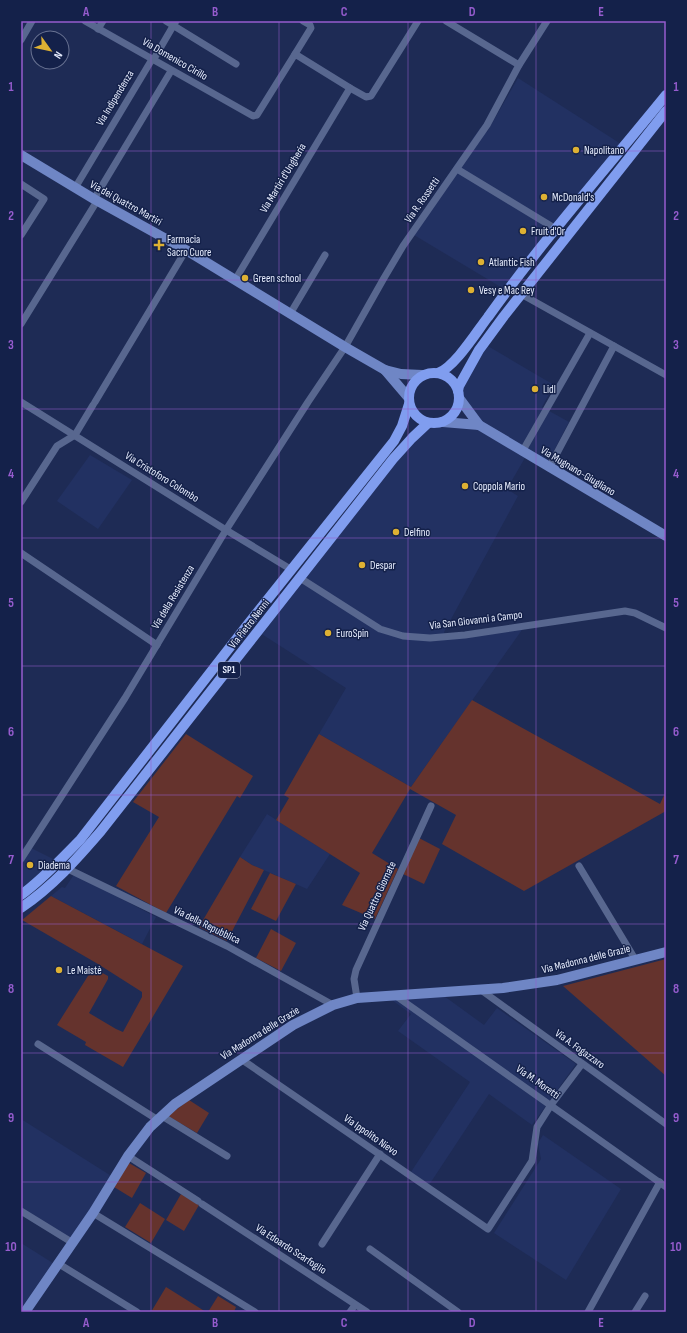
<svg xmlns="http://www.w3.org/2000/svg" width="687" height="1333" viewBox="0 0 687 1333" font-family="'Sofia Sans Condensed',sans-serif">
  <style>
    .built { fill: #223162 }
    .green { fill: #65332d }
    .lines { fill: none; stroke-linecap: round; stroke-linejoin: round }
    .street { stroke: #58678f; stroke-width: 7 }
    .secondary { stroke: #6f86c5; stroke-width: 10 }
    .primary { stroke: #809def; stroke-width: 10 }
    .grid { fill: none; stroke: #965cce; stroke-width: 1; stroke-opacity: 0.55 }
    .poi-dot { fill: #deb133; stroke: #14214a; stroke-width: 1.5 }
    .labels { text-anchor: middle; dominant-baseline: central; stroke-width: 3; stroke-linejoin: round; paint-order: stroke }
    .shield { fill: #14214a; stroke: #a7afc7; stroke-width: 1 }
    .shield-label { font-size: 10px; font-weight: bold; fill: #e6ecfd }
    .street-label { font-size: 11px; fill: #e6ecfd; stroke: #14214a }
    .poi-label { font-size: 11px; fill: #e6ecfd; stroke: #14214a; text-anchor: start }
    .neatline { fill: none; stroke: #965cce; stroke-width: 1.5 }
    .grid-label { font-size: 13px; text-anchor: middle; font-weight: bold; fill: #965cce }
  </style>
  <rect width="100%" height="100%" fill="#1e2b55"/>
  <g class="built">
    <polygon points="518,78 621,144 504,289 409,232 480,128 487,132"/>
    <polygon points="486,345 554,385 542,407 569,422 547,464 481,424 462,398 461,390"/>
    <polygon points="443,424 478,428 526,456 507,489 518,496 444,632 446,639 524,627 411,787 319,734 346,688 260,633 388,470 430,425 436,426"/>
    <polygon points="90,455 132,480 98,529 57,501"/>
    <polygon points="267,814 330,854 307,889 252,865 240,857"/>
    <polygon points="25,845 57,861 21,891 21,851"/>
    <polygon points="73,876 78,876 156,917 142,944 51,896 62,887 65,888"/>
    <polygon points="444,996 484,1025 497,1008 576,1064 532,1125 489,1094 429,1185 411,1172 470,1082 398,1031 411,1014 392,1000"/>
    <polygon points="21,1119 113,1177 73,1240 21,1207"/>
    <polygon points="543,1135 621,1189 566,1280 494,1233 541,1159 538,1143"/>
    <polygon points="21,1243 56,1265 21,1312"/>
  </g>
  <g class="green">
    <polygon points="472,700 660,804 666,791 666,811 524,891 442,844 456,815 410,789 372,853 398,869 375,919 342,905 360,873 276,820 289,798 284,795 319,734 411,787"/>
    <polygon points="186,734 253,776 240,798 237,796 166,913 116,886 159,817 133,802"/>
    <polygon points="419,838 440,849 424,884 403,874"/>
    <polygon points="240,857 252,865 264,870 227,941 199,927"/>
    <polygon points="270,873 296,884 276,921 251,909"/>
    <polygon points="51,896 183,966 123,1067 85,1045 86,1042 57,1025 93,968 108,976 108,979 89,1013 116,1029 123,1032 142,997 142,992 98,964 22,920"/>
    <polygon points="271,929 296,943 281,971 256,958"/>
    <polygon points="666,959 666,1076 563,986"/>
    <polygon points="189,1100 209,1113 197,1133 168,1116"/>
    <polygon points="129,1163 146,1173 132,1198 114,1187"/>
    <polygon points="181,1194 199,1205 184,1231 166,1220"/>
    <polygon points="140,1203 165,1219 151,1243 125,1227"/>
    <polygon points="166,1287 206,1312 151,1312"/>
    <polygon points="218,1296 236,1307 234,1312 208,1312"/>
  </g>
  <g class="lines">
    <g class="street">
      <polyline points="85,21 253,116 257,115 295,54 350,88"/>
      <polyline points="166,21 236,64"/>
      <polyline points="446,21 519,65"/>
      <polyline points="98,29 103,21"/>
      <polyline points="21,40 32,21"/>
      <polyline points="295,54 311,28 310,25 303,21"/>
      <polyline points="457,169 556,229"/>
      <polyline points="21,184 44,199 21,235"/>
      <polyline points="75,188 151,61 155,57 176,21"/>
      <polyline points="94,199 171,71"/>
      <polyline points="235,280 350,88 366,97 371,96 418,21"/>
      <polyline points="521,294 666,375"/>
      <polyline points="290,314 325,255"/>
      <polyline points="21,324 97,201"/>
      <polyline points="21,402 226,530 292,570"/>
      <polyline points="95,402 186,250"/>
      <polyline points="522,452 590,333"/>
      <polyline points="549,468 614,346"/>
      <polyline points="21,502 57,446 75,435 93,405"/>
      <polyline points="21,553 157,645"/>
      <polyline points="300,578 369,622 380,629 403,636 430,638 465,635 625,611 635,613 666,628"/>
      <polyline points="21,859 125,698 226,530 308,402 345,347 384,278 403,246 487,125 519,65 547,21"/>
      <polyline points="579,866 635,959"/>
      <polyline points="68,869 227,946 333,1005"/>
      <polyline points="481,990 666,1124"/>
      <polyline points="396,996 666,1187"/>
      <polyline points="357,998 354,979 356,970 431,806"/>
      <polyline points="38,1044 158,1120"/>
      <polyline points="241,1059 488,1229 532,1161 537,1127 551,1105 582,1064"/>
      <polyline points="162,1116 227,1156"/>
      <polyline points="128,1156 198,1201"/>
      <polyline points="202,1204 367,1312"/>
      <polyline points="21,1211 73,1243"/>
      <polyline points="93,1213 255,1312"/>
      <polyline points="322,1244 380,1154"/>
      <polyline points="370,1249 458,1312"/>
      <polyline points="59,1264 137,1312"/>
      <polyline points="350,1312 355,1305"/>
      <polyline points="588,1312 660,1182"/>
      <polyline points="635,1312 645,1296"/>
    </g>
    <g class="secondary">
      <polyline points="21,155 94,199 186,250 345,347 385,370 401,374 422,375"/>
      <polyline points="385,370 408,397"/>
      <polyline points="459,398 479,425 666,536"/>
      <polyline points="443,422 479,425"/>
      <polyline points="25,1312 93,1213 128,1156 150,1127 175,1104 293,1025 333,1005 357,998 503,988 557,980 666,952"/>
    </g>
    <g class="primary">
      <circle cx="434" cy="398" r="25"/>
      <path d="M 438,373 C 455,367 477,331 488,317 C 543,240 606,169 666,95"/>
      <polyline points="458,391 459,386 479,350 504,316 666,111"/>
      <path d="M 21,895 C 43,879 61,859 80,840 L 248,624 L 394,441 L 402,426 L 409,404"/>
      <path d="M 21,908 C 53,886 76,860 101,831 L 393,459 L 412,438 L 428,423"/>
    </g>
  </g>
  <path class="grid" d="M 151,21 L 151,1312M 279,21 L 279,1312M 408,21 L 408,1312M 536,21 L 536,1312M 21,151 L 666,151M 21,280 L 666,280M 21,409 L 666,409M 21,538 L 666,538M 21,666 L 666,666M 21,795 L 666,795M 21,924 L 666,924M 21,1053 L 666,1053M 21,1182 L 666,1182"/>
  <g class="poi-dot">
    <circle cx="576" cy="150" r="4"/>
    <circle cx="544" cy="197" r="4"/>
    <circle cx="523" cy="231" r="4"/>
    <path d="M157 239h4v4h4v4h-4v4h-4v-4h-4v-4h4z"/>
    <circle cx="481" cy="262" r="4"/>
    <circle cx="245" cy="278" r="4"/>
    <circle cx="471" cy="290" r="4"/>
    <circle cx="535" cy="389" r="4"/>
    <circle cx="465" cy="486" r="4"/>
    <circle cx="396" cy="532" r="4"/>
    <circle cx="362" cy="565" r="4"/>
    <circle cx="328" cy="633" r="4"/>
    <circle cx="30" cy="865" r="4"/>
    <circle cx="59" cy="970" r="4"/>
  </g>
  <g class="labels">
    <rect class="shield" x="218" y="662" width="22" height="16" rx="3"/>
    <g class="shield-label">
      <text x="229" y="670">SP1</text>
    </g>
    <g class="street-label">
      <text transform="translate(175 59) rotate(30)">Via Domenico Cirillo</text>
      <text transform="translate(115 98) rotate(-59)">Via Indipendenza</text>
      <text transform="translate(283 178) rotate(-59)">Via Martiri d'Ungheria</text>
      <text transform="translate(422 200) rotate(-55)">Via R. Rossetti</text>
      <text transform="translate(126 203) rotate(29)">Via dei Quattro Martiri</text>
      <text transform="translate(578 471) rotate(31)">Via Mugnano-Giugliano</text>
      <text transform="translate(162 477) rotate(32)">Via Cristoforo Colombo</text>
      <text transform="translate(173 597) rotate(-59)">Via della Resistenza</text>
      <text transform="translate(476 620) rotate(-7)">Via San Giovanni a Campo</text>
      <text transform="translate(249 624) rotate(-52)">Via Pietro Nenni</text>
      <text transform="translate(377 896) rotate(-65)">Via Quattro Giornate</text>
      <text transform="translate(207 925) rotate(26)">Via della Repubblica</text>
      <text transform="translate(586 959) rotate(-14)">Via Madonna delle Grazie</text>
      <text transform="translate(260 1033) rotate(-32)">Via Madonna delle Grazie</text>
      <text transform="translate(580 1049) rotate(36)">Via A. Fogazzaro</text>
      <text transform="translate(538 1082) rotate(35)">Via M. Moretti</text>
      <text transform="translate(371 1135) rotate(35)">Via Ippolito Nievo</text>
      <text transform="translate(291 1249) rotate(33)">Via Edoardo Scarfoglio</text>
    </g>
    <g class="poi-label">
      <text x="584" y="150">Napolitano</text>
      <text x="552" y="197">McDonald's</text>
      <text x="531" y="231">Fruit d'Or</text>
      <text x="167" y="239">Farmacia<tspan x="167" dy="13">Sacro Cuore</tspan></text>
      <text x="489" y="262">Atlantic Fish</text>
      <text x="253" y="278">Green school</text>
      <text x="479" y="290">Vesy e Mac Rey</text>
      <text x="543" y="389">Lidl</text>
      <text x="473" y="486">Coppola Mario</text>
      <text x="404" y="532">Delfino</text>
      <text x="370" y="565">Despar</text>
      <text x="336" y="633">EuroSpin</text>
      <text x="38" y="865">Diadema</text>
      <text x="67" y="970">Le Maistè</text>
    </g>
  </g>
  <rect width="687" height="1333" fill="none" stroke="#14214a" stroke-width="44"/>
  <g transform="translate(50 50) rotate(123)"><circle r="19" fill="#14214a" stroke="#687292"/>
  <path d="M0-3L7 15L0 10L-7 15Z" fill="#deb133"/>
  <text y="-6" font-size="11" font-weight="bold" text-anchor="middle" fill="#e6ecfd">N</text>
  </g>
  <rect x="22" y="22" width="643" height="1289" class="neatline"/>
  <g class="grid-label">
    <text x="86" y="16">A</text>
    <text x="215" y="16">B</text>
    <text x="344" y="16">C</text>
    <text x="472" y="16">D</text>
    <text x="601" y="16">E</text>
    <text x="11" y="91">1</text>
    <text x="676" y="91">1</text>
    <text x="11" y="220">2</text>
    <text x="676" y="220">2</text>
    <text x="11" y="349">3</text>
    <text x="676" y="349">3</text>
    <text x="11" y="478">4</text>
    <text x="676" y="478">4</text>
    <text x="11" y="607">5</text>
    <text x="676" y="607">5</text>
    <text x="11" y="736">6</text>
    <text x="676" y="736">6</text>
    <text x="11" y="864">7</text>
    <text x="676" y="864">7</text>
    <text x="11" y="993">8</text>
    <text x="676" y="993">8</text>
    <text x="11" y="1122">9</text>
    <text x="676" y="1122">9</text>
    <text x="11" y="1251">10</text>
    <text x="676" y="1251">10</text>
    <text x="86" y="1327">A</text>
    <text x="215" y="1327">B</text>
    <text x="344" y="1327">C</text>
    <text x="472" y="1327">D</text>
    <text x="601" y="1327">E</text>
  </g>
</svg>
